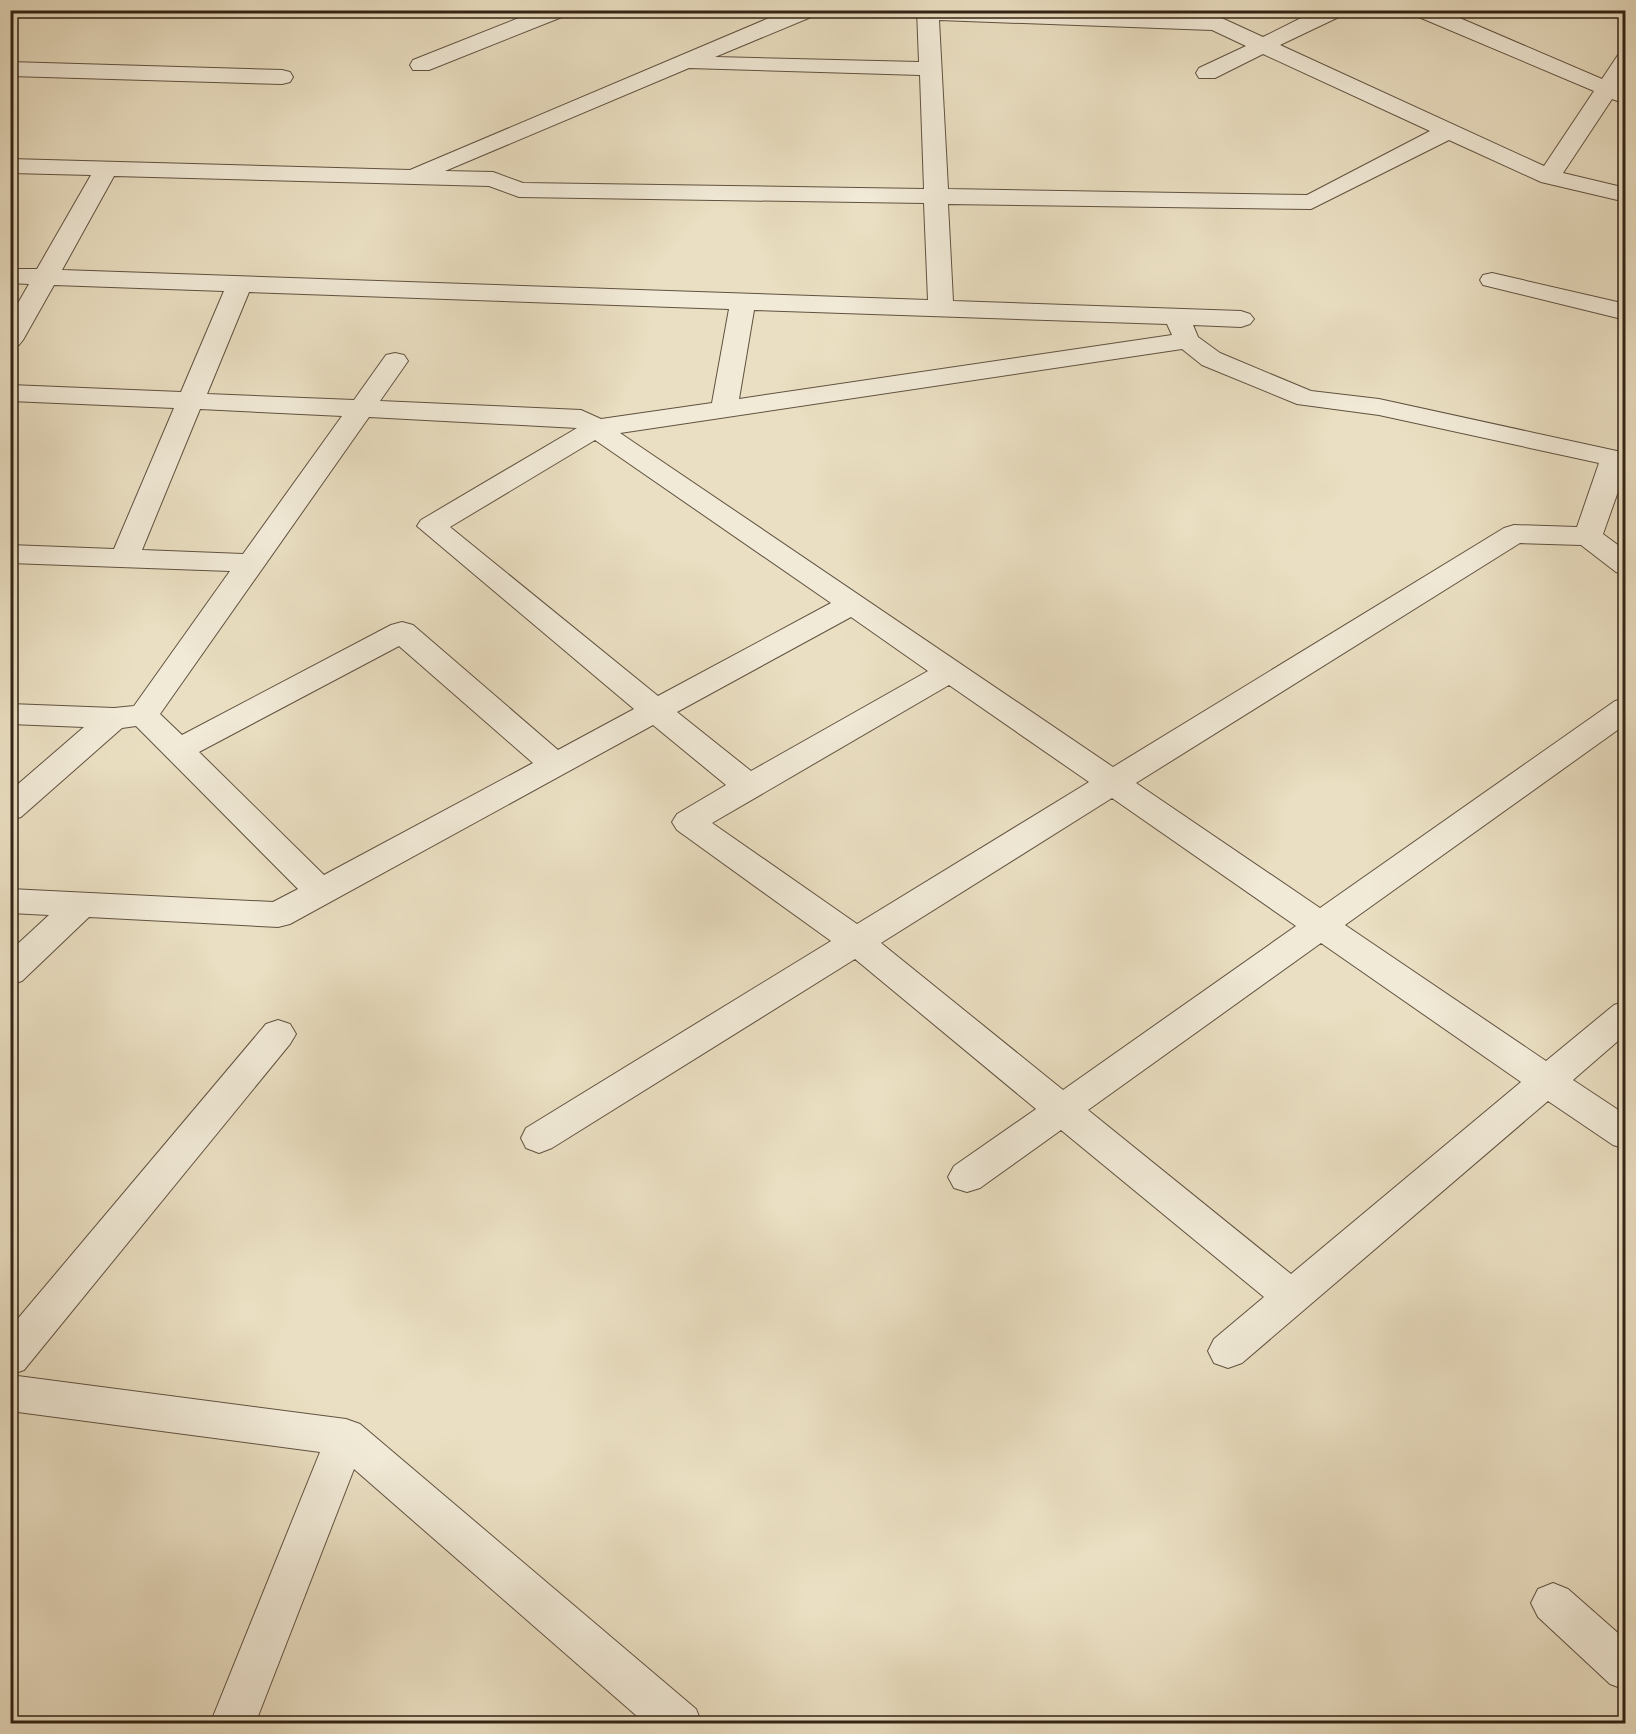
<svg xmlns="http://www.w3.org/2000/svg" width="1636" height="1734" viewBox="0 0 1636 1734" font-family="Alegreya,serif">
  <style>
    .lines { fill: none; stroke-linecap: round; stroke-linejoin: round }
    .minor-casing { stroke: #615240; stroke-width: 2 }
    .minor { fill: #f1ead7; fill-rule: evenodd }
  </style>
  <rect width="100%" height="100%" fill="#eadfc2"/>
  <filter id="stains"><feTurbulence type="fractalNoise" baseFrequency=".00333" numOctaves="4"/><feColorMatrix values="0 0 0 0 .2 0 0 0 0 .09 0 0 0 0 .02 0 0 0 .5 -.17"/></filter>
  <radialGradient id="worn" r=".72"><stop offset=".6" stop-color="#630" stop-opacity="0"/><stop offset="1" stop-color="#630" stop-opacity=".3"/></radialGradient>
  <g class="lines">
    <defs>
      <g id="minor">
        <polygon points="539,10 569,10 567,15 429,70 413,70 410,65 413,60"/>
        <path d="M 788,10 L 818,10 L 816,15 L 715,57 L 919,62 L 917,10 L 1029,10 L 1183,16 L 1176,10 L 1204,10 L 1263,37 L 1317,10 L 1345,10 L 1343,15 L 1280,45 L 1544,166 L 1594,91 L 1414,15 L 1412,10 L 1441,10 L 1602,79 L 1618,55 L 1626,54 L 1626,78 L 1620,86 L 1626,89 L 1626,104 L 1612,99 L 1563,173 L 1626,188 L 1626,202 L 1541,182 L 1449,140 L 1311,209 L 948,204 L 953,301 L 1241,311 L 1250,314 L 1254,319 L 1250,324 L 1241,327 L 1193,325 L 1198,337 L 1220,353 L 1311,391 L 1379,399 L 1626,453 L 1626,469 L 1603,534 L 1626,551 L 1626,575 L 1616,572 L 1581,545 L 1520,543 L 1136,783 L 1320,908 L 1615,701 L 1626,698 L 1626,724 L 1345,925 L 1546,1061 L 1614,1005 L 1626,1001 L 1626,1034 L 1573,1080 L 1626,1115 L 1626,1149 L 1613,1145 L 1548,1101 L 1242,1363 L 1228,1368 L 1214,1363 L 1208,1351 L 1214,1339 L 1264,1297 L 1061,1130 L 980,1188 L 967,1192 L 954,1188 L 948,1177 L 954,1166 L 1036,1109 L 855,959 L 552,1148 L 539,1153 L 526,1148 L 521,1138 L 526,1128 L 831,941 L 677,830 L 672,822 L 677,814 L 726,785 L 653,725 L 290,924 L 278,927 L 89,917 L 22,981 L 10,985 L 10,951 L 49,915 L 10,913 L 10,889 L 273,902 L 298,889 L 136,726 L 122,728 L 21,817 L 10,820 L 10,791 L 84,727 L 10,724 L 10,704 L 114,708 L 134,706 L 230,571 L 10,563 L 10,545 L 114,549 L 174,408 L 10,401 L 10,385 L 181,392 L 224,291 L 54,285 L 23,340 L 19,345 L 10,348 L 10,317 L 29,284 L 10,283 L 10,269 L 37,269 L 91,175 L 10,173 L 10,159 L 410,170 ZM 939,20 L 1212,30 L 1246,46 L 1199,68 L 1196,73 L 1199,78 L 1215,78 L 1263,54 L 1430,131 L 1307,195 L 948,189 ZM 689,68 L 920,75 L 924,189 L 523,183 L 493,172 L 445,171 ZM 114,176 L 489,186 L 519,197 L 924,203 L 928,300 L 62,270 ZM 249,292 L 729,309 L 712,403 L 601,419 L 581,410 L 380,401 L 408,361 L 404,355 L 395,353 L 386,355 L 354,400 L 207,394 ZM 754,310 L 1167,324 L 1172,335 L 739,399 ZM 1182,349 L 1202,365 L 1297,404 L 1379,415 L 1599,463 L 1577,527 L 1514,525 L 1504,528 L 1113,767 L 620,433 ZM 200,409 L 342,416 L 243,554 L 142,550 ZM 369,417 L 577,428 L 421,520 L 417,526 L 634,709 L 558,750 L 413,625 L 402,622 L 391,625 L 182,735 L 160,714 ZM 595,440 L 831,603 L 658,696 L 450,527 ZM 851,617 L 928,671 L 751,771 L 677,712 ZM 399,646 L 533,763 L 324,875 L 199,752 ZM 949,685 L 1089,782 L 857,924 L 712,823 ZM 1112,798 L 1296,926 L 1063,1090 L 881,943 ZM 1321,943 L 1521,1082 L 1291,1274 L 1088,1110 Z"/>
        <polygon points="10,62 282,70 290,72 293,77 290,82 282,84 10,76"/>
        <polygon points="1492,273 1626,304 1626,320 1483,285 1480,280 1483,275"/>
        <polygon points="278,1020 290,1024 296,1034 290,1044 24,1370 10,1375 10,1328 266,1024"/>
        <polygon points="10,1375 346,1419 360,1424 696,1709 702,1724 646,1724 354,1469 255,1724 210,1724 320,1452 10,1411"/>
        <polygon points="1553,1583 1568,1589 1626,1640 1626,1690 1610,1684 1538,1617 1531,1603 1538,1589"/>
      </g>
    </defs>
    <use href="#minor" class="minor-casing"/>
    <use href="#minor" class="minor"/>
  </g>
  <rect width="1636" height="1734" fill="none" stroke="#eadfc2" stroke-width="36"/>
  <rect x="12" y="12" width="1612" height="1710" fill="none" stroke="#332314" stroke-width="3"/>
  <rect x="18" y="18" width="1600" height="1698" fill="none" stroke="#332314" stroke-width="1.5"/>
  <rect width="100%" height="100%" filter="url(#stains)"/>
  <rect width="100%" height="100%" fill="url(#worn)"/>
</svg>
